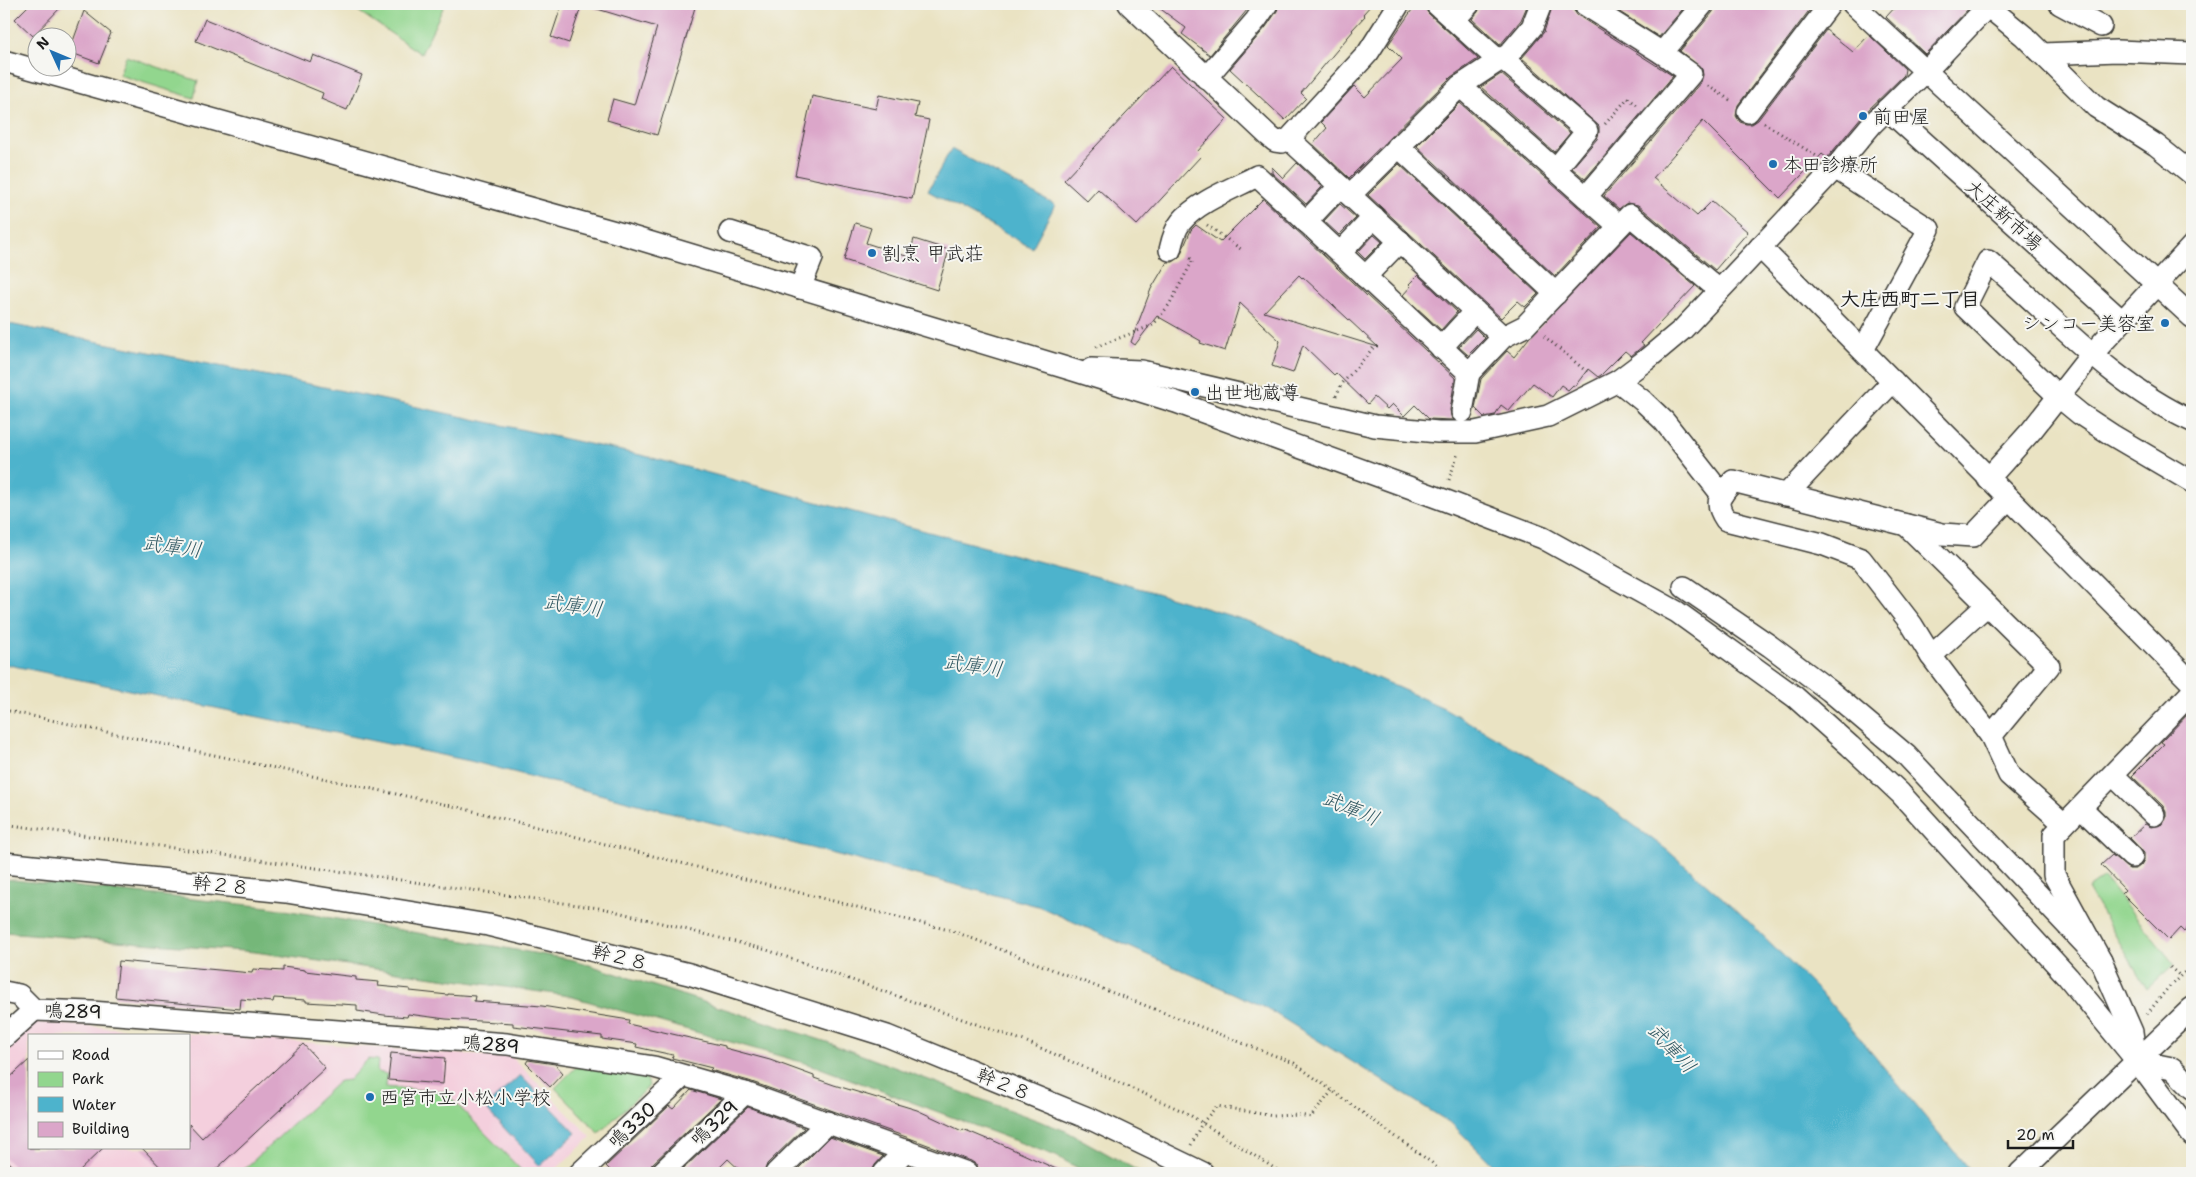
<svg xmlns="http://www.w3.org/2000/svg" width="2196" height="1177" viewBox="0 0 2196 1177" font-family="'Shantell Sans','Klee One',sans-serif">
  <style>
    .built { fill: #f4cfdd; fill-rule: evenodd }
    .green { fill: #92d68e; stroke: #577955 }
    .forest { fill: #75b779; stroke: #486a4a }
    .water { fill: #4db3cc; stroke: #346874 }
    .building { fill: #dba6c9; fill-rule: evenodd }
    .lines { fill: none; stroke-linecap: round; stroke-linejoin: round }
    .minor-casing { stroke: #3b3a35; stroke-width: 24 }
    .path { stroke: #3b3a35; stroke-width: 3; stroke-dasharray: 1 4; stroke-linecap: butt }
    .minor { stroke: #fff; stroke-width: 21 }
    .poi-dot { fill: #1f6fb2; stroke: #f6f6f2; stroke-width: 2 }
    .labels { text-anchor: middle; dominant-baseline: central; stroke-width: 4; stroke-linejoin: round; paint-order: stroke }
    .poi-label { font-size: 19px; fill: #1c1c1c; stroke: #f6f6f2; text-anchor: start }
    .street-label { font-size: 19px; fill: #1c1c1c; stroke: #f6f6f2 }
    .neighbourhood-label { font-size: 20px; font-weight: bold; fill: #1c1c1c; stroke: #f6f6f2 }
    .water-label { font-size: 20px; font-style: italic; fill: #305862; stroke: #f6f6f2 }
  </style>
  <rect width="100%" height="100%" fill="#f6f6f2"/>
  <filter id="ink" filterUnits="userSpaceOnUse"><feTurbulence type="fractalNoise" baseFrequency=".02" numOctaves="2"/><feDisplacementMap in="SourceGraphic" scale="10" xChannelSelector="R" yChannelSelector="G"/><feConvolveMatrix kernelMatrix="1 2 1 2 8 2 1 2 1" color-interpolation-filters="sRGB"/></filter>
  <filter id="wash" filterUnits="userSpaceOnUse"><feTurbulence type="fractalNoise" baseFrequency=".0096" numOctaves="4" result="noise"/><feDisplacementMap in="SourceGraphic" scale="20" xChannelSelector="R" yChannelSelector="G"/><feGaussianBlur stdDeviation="1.12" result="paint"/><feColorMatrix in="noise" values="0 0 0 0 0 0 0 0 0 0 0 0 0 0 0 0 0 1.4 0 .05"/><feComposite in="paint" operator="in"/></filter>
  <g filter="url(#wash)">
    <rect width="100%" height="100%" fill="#eae3c3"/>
    <path class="built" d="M 32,1022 L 499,1057 L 505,1050 L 591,1137 L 552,1173 L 4,1173 L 4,1049 ZM 29,1036 L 189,1036 L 189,1148 L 29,1148 Z"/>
    <g class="green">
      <polygon points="348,4 445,4 421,54"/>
      <polygon points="126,56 198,81 194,98 119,75"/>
      <polygon points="2104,878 2174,964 2147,989 2088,889"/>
      <polygon points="368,1059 378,1060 377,1072 387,1074 386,1087 445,1092 524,1173 240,1173 339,1081 349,1080"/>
      <polygon points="580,1063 646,1076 649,1086 599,1133 555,1088"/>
    </g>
    <polygon class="forest" points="4,879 268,907 574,960 827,1042 1066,1131 1142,1173 1087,1173 1056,1156 815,1066 569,996 255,952 4,932"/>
    <g class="water">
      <polygon points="951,149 1055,205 1032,248 928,191"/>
      <polygon points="4,323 329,388 645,456 1153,592 1251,622 1444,708 1535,760 1597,798 1667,850 1740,913 1826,998 1972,1173 1501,1173 1452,1124 1266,1008 1038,906 470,761 4,664"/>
      <polygon points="520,1075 576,1133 540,1166 485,1108"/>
    </g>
    <g id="blocks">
      <g class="building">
        <polygon points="30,4 64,4 33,36 15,19"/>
        <polygon points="562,4 582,4 569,43 551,37"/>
        <polygon points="595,4 696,4 657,135 607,120 613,99 634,105 657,27 594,8"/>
        <polygon points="1154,4 1252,4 1210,55 1182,34 1186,28"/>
        <polygon points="1279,4 1372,4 1363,14 1365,16 1352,30 1353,31 1301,93 1306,98 1285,120 1230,69 1266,27 1277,11"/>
        <polygon points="1416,4 1424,4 1428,13 1478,59 1451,77 1349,178 1313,144 1327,128 1321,122 1354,86 1365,97 1402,59 1388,45"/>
        <polygon points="1481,4 1528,4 1521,20 1500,45 1472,19 1478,12"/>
        <polygon points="1553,4 1572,4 1573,9 1577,15 1673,76 1585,179 1572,168 1597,139 1599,133 1599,126 1522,58 1544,32"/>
        <polygon points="1607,4 1687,4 1659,37"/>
        <polygon points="1715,4 1814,4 1738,105 1736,116 1740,122 1746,124 1752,124 1758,120 1826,30 1853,52 1869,35 1905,69 1904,75 1862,116 1827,158 1822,154 1780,198 1703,121 1653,178 1697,216 1712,201 1748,232 1715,270 1638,205 1627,203 1619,209 1604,196 1701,82 1703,75 1702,69 1680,51 1713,12"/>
        <polygon points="1898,4 1973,4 1925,54 1886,17"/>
        <polygon points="84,11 111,33 99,63 69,52"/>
        <polygon points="205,19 310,62 313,55 362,75 347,110 321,99 323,93 196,41"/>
        <polygon points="1171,66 1227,119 1197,152 1201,156 1137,225 1098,189 1087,201 1064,180"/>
        <polygon points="1501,74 1570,133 1554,152 1481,87"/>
        <polygon points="879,95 918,103 915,117 929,120 912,199 795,175 812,96 876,109"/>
        <polygon points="1460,103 1601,227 1555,276 1417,146"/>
        <polygon points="1297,163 1322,187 1306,204 1272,173 1272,167 1283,178"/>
        <polygon points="1399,164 1538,294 1525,307 1518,301 1501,318 1368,195"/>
        <path d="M 1263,199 L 1455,378 L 1450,410 L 1452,420 L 1429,419 L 1415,405 L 1404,416 L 1392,404 L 1387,409 L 1374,397 L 1368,404 L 1336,373 L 1334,375 L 1303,345 L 1293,373 L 1272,366 L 1280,341 L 1240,303 L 1225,351 L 1200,343 L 1201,341 L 1157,316 L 1135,345 L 1131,342 L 1151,289 L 1167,262 L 1173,262 L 1179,258 L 1191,230 L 1196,225 L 1220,242 ZM 1299,275 L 1302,278 L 1303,277 L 1378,347 L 1264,312 Z"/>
        <polygon points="1340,204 1356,218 1339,235 1324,221"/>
        <polygon points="855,223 871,228 866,243 909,257 914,239 949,250 937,290 844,260"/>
        <polygon points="1631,232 1695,286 1641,343 1644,345 1631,356 1625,351 1601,375 1598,377 1588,369 1575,386 1573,385 1568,390 1561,385 1552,397 1533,383 1509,411 1501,405 1495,415 1484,417 1475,408 1481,379 1507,351 1514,357 1529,338"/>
        <polygon points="1374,235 1382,242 1365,259 1358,252"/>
        <polygon points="1418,275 1457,312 1441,330 1403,295 1411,286 1409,284"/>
        <polygon points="1476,329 1485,338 1468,355 1459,347"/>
        <polygon points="2192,710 2192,923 2184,932 2180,928 2169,940 2122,893 2125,890 2101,865 2112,855 2129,869 2136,869 2141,865 2144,860 2144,853 2130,838 2145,824 2151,827 2163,824 2166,819 2166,812 2163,806 2132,776 2164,744 2161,742"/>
        <polygon points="119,961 252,973 253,969 283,971 283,967 305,970 305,971 356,977 356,980 379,982 378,986 410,989 410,991 448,995 448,994 475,996 474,1001 542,1006 629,1020 628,1024 725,1046 725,1048 770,1060 814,1076 814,1078 834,1085 917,1110 962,1131 963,1129 989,1140 990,1139 1065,1173 979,1173 977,1165 971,1161 909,1138 749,1081 710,1070 712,1068 672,1058 673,1055 636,1047 637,1044 602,1039 602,1036 513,1026 513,1023 446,1019 408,1014 407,1017 384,1015 357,1011 357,1005 306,1002 306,1000 274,998 273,1002 241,999 240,1009 115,997"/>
        <polygon points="303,1044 325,1068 212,1173 166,1173 142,1148 189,1148 189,1124 202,1138"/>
        <polygon points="391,1053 445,1058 443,1084 388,1080"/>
        <polygon points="29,1060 29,1148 103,1148 77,1173 20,1173 4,1157 4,1083"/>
        <polygon points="528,1060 555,1064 563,1073 550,1087 526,1063"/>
        <polygon points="691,1090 721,1099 652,1164 649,1173 613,1173 606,1166 669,1106 673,1109"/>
        <polygon points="748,1107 804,1128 767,1164 764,1173 743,1173 728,1159 714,1173 679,1173"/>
        <polygon points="830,1137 883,1156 875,1165 872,1173 794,1173"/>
      </g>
    </g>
  </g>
  <g filter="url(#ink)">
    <use href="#blocks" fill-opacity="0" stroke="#3b3a35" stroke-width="1"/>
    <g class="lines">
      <defs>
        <g id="minor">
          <polyline points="1129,4 1269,136 1275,141 1282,142 1289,139 1368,53 1399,4"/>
          <polyline points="1436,4 1498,60"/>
          <polyline points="1584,4 1662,53 1703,4"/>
          <polyline points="1853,4 2192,317"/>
          <polyline points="1985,4 2024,36 2096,107 2156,145 2192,174"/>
          <polyline points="2060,4 2101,26"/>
          <polyline points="1454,20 1469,4"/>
          <polyline points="2043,54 2117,51 2192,54"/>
          <polyline points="1502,58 1587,131 1555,170"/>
          <polyline points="4,61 619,233 1073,370 1176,402 1444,500 1543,538 1677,612 1795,697 1850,746 1900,793 2068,977 2137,1061 2192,1135"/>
          <polyline points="1206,78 1256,20 1267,4"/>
          <polyline points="1460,86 1619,226"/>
          <polyline points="1887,109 2121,320"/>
          <polyline points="1748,112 1830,4"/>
          <polyline points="1289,139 1503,337"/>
          <polyline points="1398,146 1556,294"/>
          <polyline points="1835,168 1929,229 1863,350"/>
          <polyline points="1350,195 1460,86 1509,54 1532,27 1541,4"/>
          <polyline points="1586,197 1691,74 1662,53"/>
          <polyline points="1306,222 1340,186"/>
          <polyline points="730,232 812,258 800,288"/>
          <polyline points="1760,247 2192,683"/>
          <path d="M 1170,250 C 1172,241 1175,229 1181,222 C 1197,202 1234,188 1257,176 L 1469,373 L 1503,337 L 1525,326 L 1630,215 L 1719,290"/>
          <polyline points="1340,253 1374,217"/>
          <polyline points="1365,277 1400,241"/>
          <polyline points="1441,348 1475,311"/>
          <polyline points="1091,369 1141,371 1375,426 1438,432 1475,432 1548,416 1618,381 1646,360 1683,329 1835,168 1872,124 1926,71 1990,4"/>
          <polyline points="1618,381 1643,401 1664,421 1722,495"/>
          <polyline points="1462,412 1469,373"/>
          <path d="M 2192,421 C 2113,385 2054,317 1988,261 L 1965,307 L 2058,396 L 2080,414 L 2112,435 L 2192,482"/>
          <polyline points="1988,479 2032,430 2091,355 2192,246"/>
          <polyline points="1786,495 1893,381"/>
          <polyline points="1906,525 2049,666 1991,736"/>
          <polyline points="1684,587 1770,646 1830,691 1907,756 2101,961"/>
          <path d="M 1987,605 L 1931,656 L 1912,625 L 1861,559 L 1822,544 L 1726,520 C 1713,501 1720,497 1733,481 L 1942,534 L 1973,536 L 2008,499"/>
          <polyline points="1931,656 1991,736 2009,775 2064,824"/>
          <polyline points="2113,775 2154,815"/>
          <polyline points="2081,808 2132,857"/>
          <polyline points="4,863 286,892 488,925 689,974 887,1036 1095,1121 1203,1173"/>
          <polyline points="4,992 19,995 34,1010 91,1012 507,1044 654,1067 745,1093 967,1173"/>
          <polyline points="4,1037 34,1010"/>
          <polyline points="2136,1059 2132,1032 2101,961 2054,875 2054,835 2192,692"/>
          <polyline points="2137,1061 2172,1068 2192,1088"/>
          <polyline points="580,1173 683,1076"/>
          <polyline points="661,1173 745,1093"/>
          <polyline points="776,1173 828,1122"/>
          <polyline points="884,1173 906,1150"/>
          <polyline points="2020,1173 2192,1008"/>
        </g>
      </defs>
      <use href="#minor" class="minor-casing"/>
      <g class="path">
        <polyline points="1664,4 1672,9"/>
        <polyline points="1708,86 1730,100"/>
        <polyline points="1764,123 1818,157"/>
        <polyline points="1605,124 1628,98 1637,105"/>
        <polyline points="1207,225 1242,250"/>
        <polyline points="1544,336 1587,372"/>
        <polyline points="1096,347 1153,325 1169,305 1193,260 1188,257"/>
        <polyline points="1336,396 1341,385 1374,347"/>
        <polyline points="1449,480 1458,453"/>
        <polyline points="4,710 457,807 953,931 1294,1063 1432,1163 1442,1173"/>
        <polyline points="4,824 606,909 767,950 1027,1042 1185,1112 1282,1173"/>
        <polyline points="2170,967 2180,976"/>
        <polyline points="2147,1014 2168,988 2192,965"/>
        <polyline points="1191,1145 1202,1123 1217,1106 1273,1116 1299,1115 1311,1117 1332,1091"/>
      </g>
      <use href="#minor" class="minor"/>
    </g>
  </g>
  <g class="poi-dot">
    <circle cx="1863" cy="116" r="5"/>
    <circle cx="1773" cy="164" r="5"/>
    <circle cx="872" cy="253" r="5"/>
    <circle cx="2165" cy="323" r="5"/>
    <circle cx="1195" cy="392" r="5"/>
    <circle cx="370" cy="1097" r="5"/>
  </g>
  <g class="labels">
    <g class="poi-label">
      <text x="1873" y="116">前田屋</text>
      <text x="1783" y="164">本田診療所</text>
      <text x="882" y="253">割烹 甲武荘</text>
      <text x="2155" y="323" text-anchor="end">シンコー美容室</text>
      <text x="1205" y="392">出世地蔵尊</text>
      <text x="380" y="1097">西宮市立小松小学校</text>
    </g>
    <g class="street-label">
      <text transform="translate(2004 215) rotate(42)">大庄新市場</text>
      <text transform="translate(221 885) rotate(6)">幹２８</text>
      <text transform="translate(620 957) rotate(14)">幹２８</text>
      <text transform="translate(73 1011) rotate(2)">鳴289</text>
      <text transform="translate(491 1044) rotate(6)">鳴289</text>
      <text transform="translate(1004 1084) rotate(22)">幹２８</text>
      <text transform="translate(714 1123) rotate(-43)">鳴329</text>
      <text transform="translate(632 1125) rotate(-43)">鳴330</text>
    </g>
    <g class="neighbourhood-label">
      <text x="1910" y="299">大庄西町二丁目</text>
    </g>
    <g class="water-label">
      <text transform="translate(172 546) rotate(8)">武庫川</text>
      <text transform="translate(573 605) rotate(8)">武庫川</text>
      <text transform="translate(973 665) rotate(8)">武庫川</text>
      <text transform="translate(1351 808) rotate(23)">武庫川</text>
      <text transform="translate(1672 1048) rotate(47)">武庫川</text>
    </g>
  </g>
  <rect width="2196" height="1177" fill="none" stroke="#f6f6f2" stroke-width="20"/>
  <rect x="28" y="1034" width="162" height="115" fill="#f6f6f2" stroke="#9f9f9c"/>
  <rect x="38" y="1051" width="25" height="8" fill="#ffffff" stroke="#9f9f9c"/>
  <text x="72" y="1060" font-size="15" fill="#1c1c1c">Road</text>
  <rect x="38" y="1072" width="25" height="15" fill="#92d68e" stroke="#9f9f9c"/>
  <text x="72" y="1084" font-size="15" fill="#1c1c1c">Park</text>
  <rect x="38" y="1097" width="25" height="15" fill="#4db3cc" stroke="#9f9f9c"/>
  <text x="72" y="1110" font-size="15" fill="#1c1c1c">Water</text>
  <rect x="38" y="1122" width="25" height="15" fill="#dba6c9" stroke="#9f9f9c"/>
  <text x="72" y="1134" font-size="15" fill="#1c1c1c">Building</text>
  <g transform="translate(52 52) rotate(314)"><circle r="24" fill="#f6f6f2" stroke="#9f9f9c"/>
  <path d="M0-4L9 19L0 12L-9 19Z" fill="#1f6fb2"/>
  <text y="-8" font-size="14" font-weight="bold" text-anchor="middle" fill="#1c1c1c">N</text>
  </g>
  <path d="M2008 1140v8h65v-8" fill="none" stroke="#1c1c1c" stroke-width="2.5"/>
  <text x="2016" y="1140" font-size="15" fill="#1c1c1c" stroke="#f6f6f2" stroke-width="4" paint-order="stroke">20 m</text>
</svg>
